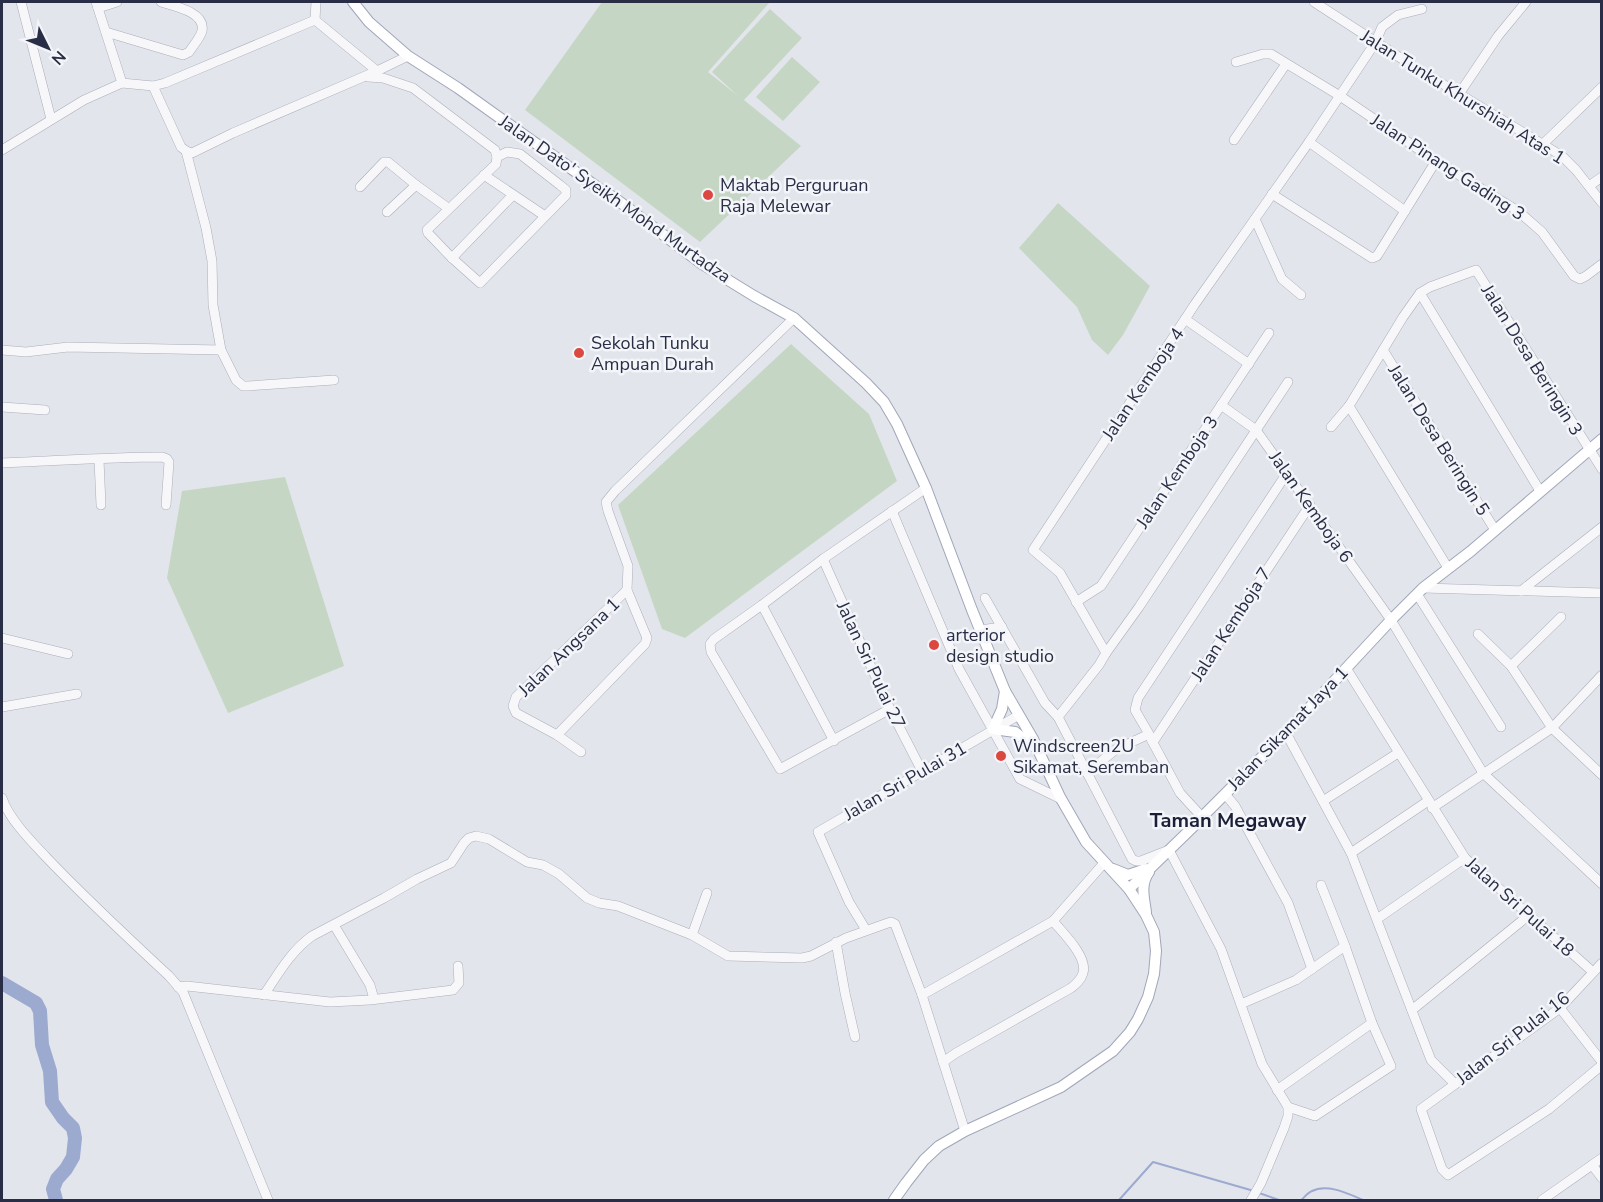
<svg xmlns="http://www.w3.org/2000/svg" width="1603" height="1202" viewBox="0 0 1603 1202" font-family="'Nunito Sans',sans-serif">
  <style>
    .green { fill: #c5d7c4 }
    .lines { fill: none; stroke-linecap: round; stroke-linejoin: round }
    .stream { stroke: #9caacf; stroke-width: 2 }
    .river { stroke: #9caacf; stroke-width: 14 }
    .minor-casing { stroke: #abaeba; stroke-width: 10 }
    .major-casing { stroke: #a1a6b9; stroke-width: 12 }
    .minor { stroke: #f7f7fa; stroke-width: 9 }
    .major { stroke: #fff; stroke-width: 10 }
    .poi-dot { fill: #da4840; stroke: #f3f5f9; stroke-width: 2 }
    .labels { text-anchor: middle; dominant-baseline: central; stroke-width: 5; stroke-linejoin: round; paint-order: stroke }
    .street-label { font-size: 18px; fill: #292e46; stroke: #f3f5f9 }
    .poi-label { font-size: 18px; fill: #292e46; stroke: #f3f5f9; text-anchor: start }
    .neighbourhood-label { font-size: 20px; font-weight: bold; fill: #1b1f37; stroke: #f3f5f9 }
  </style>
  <rect width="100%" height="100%" fill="#e3e5ec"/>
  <g class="green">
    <polygon points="602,2 770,2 708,72 738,96 712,72 770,9 802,38 744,100 801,146 700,242 525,110"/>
    <polygon points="792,57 820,82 783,121 756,97"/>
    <polygon points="1058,203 1150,286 1123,335 1108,355 1092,340 1077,307 1019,248"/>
    <polygon points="791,344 869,414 897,481 685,638 662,629 618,505"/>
    <polygon points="285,477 344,666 228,713 167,578 182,491"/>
  </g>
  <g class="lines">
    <g class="stream">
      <polyline points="1259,1193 1279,1200"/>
      <polyline points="1119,1200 1153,1162 1254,1191"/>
      <path d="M 1301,1200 C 1304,1198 1307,1193 1312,1191 C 1327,1183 1349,1194 1363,1200"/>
    </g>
    <polyline class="river" points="2,983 36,1003 40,1011 42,1045 50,1071 52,1102 63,1118 73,1128 75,1138 73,1157 66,1169 57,1179 53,1189 56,1200"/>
    <defs>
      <g id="minor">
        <polyline points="21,2 51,119"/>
        <polyline points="96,2 122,83 153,86 165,83 315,20 377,71 408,56"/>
        <polyline points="1314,2 1413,66 1562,156 1576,170 1602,203"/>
        <polyline points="98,8 117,2"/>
        <polyline points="315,20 316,2"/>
        <path d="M 106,32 L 183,55 L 189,52 C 193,46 200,38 202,31 C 206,12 174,6 161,2"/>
        <polyline points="1236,62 1263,54 1271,54 1340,96 1436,161 1518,211 1542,232 1574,276 1580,279 1586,276 1602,264"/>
        <polyline points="368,77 383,78 413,88 495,150 497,157"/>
        <polyline points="153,86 181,147 186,151 192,153 233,133 377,71"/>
        <polyline points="1459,94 1498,36 1526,2"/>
        <polyline points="1234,140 1286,64"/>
        <polyline points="1309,142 1405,211"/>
        <polyline points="1543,144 1602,87"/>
        <polyline points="2,150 84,100 122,83"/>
        <polyline points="186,151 206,228 212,261 213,305 221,350 236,380 243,386 248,386 334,380"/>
        <polygon points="507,152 520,154 560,185 566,190 566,195 480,283 452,258 428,233 427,230 496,164 497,157"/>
        <polyline points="484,175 545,216"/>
        <polyline points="1589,186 1602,177"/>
        <polyline points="360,187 384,162 388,162 416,185 448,208"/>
        <polyline points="1272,194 1372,258 1377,256 1436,161"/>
        <polyline points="387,212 416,185"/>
        <polyline points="1255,219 1282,279 1301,295"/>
        <polyline points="452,258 513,195"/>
        <polyline points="1420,293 1540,491"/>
        <polyline points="1185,319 1249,364"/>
        <polyline points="2,350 26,352 68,347 221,350"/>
        <polyline points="1383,350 1495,530"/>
        <polyline points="1221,405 1256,430 1391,620 1483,773 1602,884"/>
        <polyline points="1349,406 1448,568"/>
        <polyline points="2,407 45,410"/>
        <polyline points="1331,427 1349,406 1403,317 1420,293 1430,287 1476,270 1602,469"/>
        <polyline points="99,460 101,505"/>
        <path d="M 2,463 C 55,461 108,457 162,457 L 167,459 L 169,462 L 166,505"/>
        <polyline points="892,511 959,669 1020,779 1061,799"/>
        <polyline points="823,559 890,709 922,771"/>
        <polyline points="1423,588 1602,593"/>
        <polyline points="1521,591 1602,527"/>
        <polyline points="1417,594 1501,727"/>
        <polyline points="985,598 1045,703 1058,717 1132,859 1136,861 1141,861 1169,850 1221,949 1262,1064 1288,1107 1288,1116 1284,1128 1261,1183 1251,1200"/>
        <polyline points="1076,602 1101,586 1269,333"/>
        <polyline points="762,605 834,741"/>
        <polyline points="980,630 1002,627"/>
        <polyline points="1478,634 1511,666 1552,728 1602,775"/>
        <polyline points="2,638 68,654"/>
        <polyline points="1106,653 1139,607 1288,382"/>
        <polyline points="1511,666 1561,617"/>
        <polyline points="1346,668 1465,858 1593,972"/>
        <polyline points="2,707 77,694"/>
        <polyline points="890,709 780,769 711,652 710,644 714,639 762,605 823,559 926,488"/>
        <polyline points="1058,717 1099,665 1106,653 1060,573 1033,550 1195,304 1309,142 1375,43 1382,27 1398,15 1422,9"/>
        <polyline points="1286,733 1351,853 1431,1060 1455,1084"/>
        <polyline points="557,735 645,644 647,638 627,590 628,566 608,511 606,502 615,491 794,318"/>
        <polyline points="1151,739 1180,793 1202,817"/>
        <polyline points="1153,742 1310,505"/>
        <polyline points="581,752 557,735 516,713 513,706 516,697 627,590"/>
        <polyline points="1087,773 1115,750 1149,734 1135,710 1138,698 1287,473"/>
        <polyline points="1225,794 1235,806 1288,903 1312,969"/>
        <path d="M 2,798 C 9,819 31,841 46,857 C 85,898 127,937 169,976 L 183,992 L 268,1200"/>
        <polyline points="1323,801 1398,753"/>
        <polyline points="1432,808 1552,728 1602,675"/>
        <polyline points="1351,853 1428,801"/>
        <polyline points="1377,919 1465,858"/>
        <polyline points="334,925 370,985 374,999"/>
        <polyline points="866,930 849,902 818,832 1019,715"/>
        <polyline points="692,935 707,893"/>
        <polyline points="836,942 845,993 855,1037"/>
        <polyline points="1602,963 1560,1008 1421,1109 1442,1169 1448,1175 1549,1109 1602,1065"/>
        <polyline points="178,987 187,986 330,1002 370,1000 453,990 459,983 458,966"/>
        <path d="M 264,995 C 278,974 291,951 312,936 L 384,898 L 417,879 L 451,863 L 464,843 L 469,838 L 476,836 L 489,839 L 527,862 L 543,865 L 559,874 L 587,898 L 599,903 L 618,906 L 692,935 L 728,956 L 802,958 L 811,956 L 846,938 L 885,924 L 891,922 L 895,924 L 922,995 L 965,1131"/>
        <polyline points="922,995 1053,921 1104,863"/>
        <polyline points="1241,1004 1296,980 1345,946"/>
        <polyline points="1560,1008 1602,1062"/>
        <polyline points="1412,1010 1529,915"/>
        <path d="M 943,1062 L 956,1053 L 1071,988 C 1076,984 1081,980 1083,973 C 1088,957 1063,933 1053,921"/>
        <polyline points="1277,1090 1372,1023"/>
        <polyline points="1288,1107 1315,1116 1391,1066 1372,1023 1345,946 1321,885"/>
        <polyline points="1592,1165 1602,1178"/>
        <polyline points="1542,1200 1602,1158"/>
      </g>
      <g id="major">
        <polyline points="353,2 369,22 408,56 458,88 597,187 616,199 702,264 754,296 794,318 866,383 884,402 897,424 926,488 972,610 1005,691 1033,739 1060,797 1086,842 1129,889 1146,915 1154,932 1156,951 1154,974 1148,997 1138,1019 1130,1032 1113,1051 1061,1087 965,1131 939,1146 924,1160 906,1183 894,1200"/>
        <polyline points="1005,691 1002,709 993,729 1015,732 1033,746"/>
        <polyline points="1113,869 1128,875 1146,869"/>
        <polyline points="1129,889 1196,824 1202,817 1286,733 1391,620 1423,588 1471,551 1602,439"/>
        <path d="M 1146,912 C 1144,898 1140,884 1149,872"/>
      </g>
    </defs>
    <use href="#minor" class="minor-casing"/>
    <use href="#major" class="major-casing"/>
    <use href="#minor" class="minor"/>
    <use href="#major" class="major"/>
  </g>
  <g class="poi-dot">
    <circle cx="708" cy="195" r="6"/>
    <circle cx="579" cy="353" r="6"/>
    <circle cx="934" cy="645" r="6"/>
    <circle cx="1001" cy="756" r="6"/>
  </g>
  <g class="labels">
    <g class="street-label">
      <text transform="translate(1463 97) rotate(32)">Jalan Tunku Khurshiah Atas 1</text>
      <text transform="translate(1448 167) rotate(33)">Jalan Pinang Gading 3</text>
      <text transform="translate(615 199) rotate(35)">Jalan Dato' Syeikh Mohd Murtadza</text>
      <text transform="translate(1532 360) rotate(58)">Jalan Desa Beringin 3</text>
      <text transform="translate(1143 384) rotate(-56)">Jalan Kemboja 4</text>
      <text transform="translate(1439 440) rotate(58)">Jalan Desa Beringin 5</text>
      <text transform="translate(1177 472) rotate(-56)">Jalan Kemboja 3</text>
      <text transform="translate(1311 507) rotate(55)">Jalan Kemboja 6</text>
      <text transform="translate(1231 624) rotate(-57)">Jalan Kemboja 7</text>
      <text transform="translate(569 647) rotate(-44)">Jalan Angsana 1</text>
      <text transform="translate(871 665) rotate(65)">Jalan Sri Pulai 27</text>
      <text transform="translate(1288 728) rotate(-46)">Jalan Sikamat Jaya 1</text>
      <text transform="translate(905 781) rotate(-30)">Jalan Sri Pulai 31</text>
      <text transform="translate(1520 907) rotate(42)">Jalan Sri Pulai 18</text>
      <text transform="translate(1513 1038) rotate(-38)">Jalan Sri Pulai 16</text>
    </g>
    <g class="poi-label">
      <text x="720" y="185">Maktab Perguruan<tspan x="720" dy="21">Raja Melewar</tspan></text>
      <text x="591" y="343">Sekolah Tunku<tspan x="591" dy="21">Ampuan Durah</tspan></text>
      <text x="946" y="635">arterior<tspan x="946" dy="21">design studio</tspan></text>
      <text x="1013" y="746">Windscreen2U<tspan x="1013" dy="21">Sikamat, Seremban</tspan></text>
    </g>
    <g class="neighbourhood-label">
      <text x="1228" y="820">Taman Megaway</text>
    </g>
  </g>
  <rect width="1603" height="1202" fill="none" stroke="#292e46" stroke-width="6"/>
  <g transform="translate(48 48) rotate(133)" stroke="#f3f5f9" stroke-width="4.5" paint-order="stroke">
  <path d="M0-4.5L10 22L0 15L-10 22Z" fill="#292e46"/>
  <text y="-9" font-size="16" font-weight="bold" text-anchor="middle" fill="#292e46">N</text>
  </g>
</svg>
